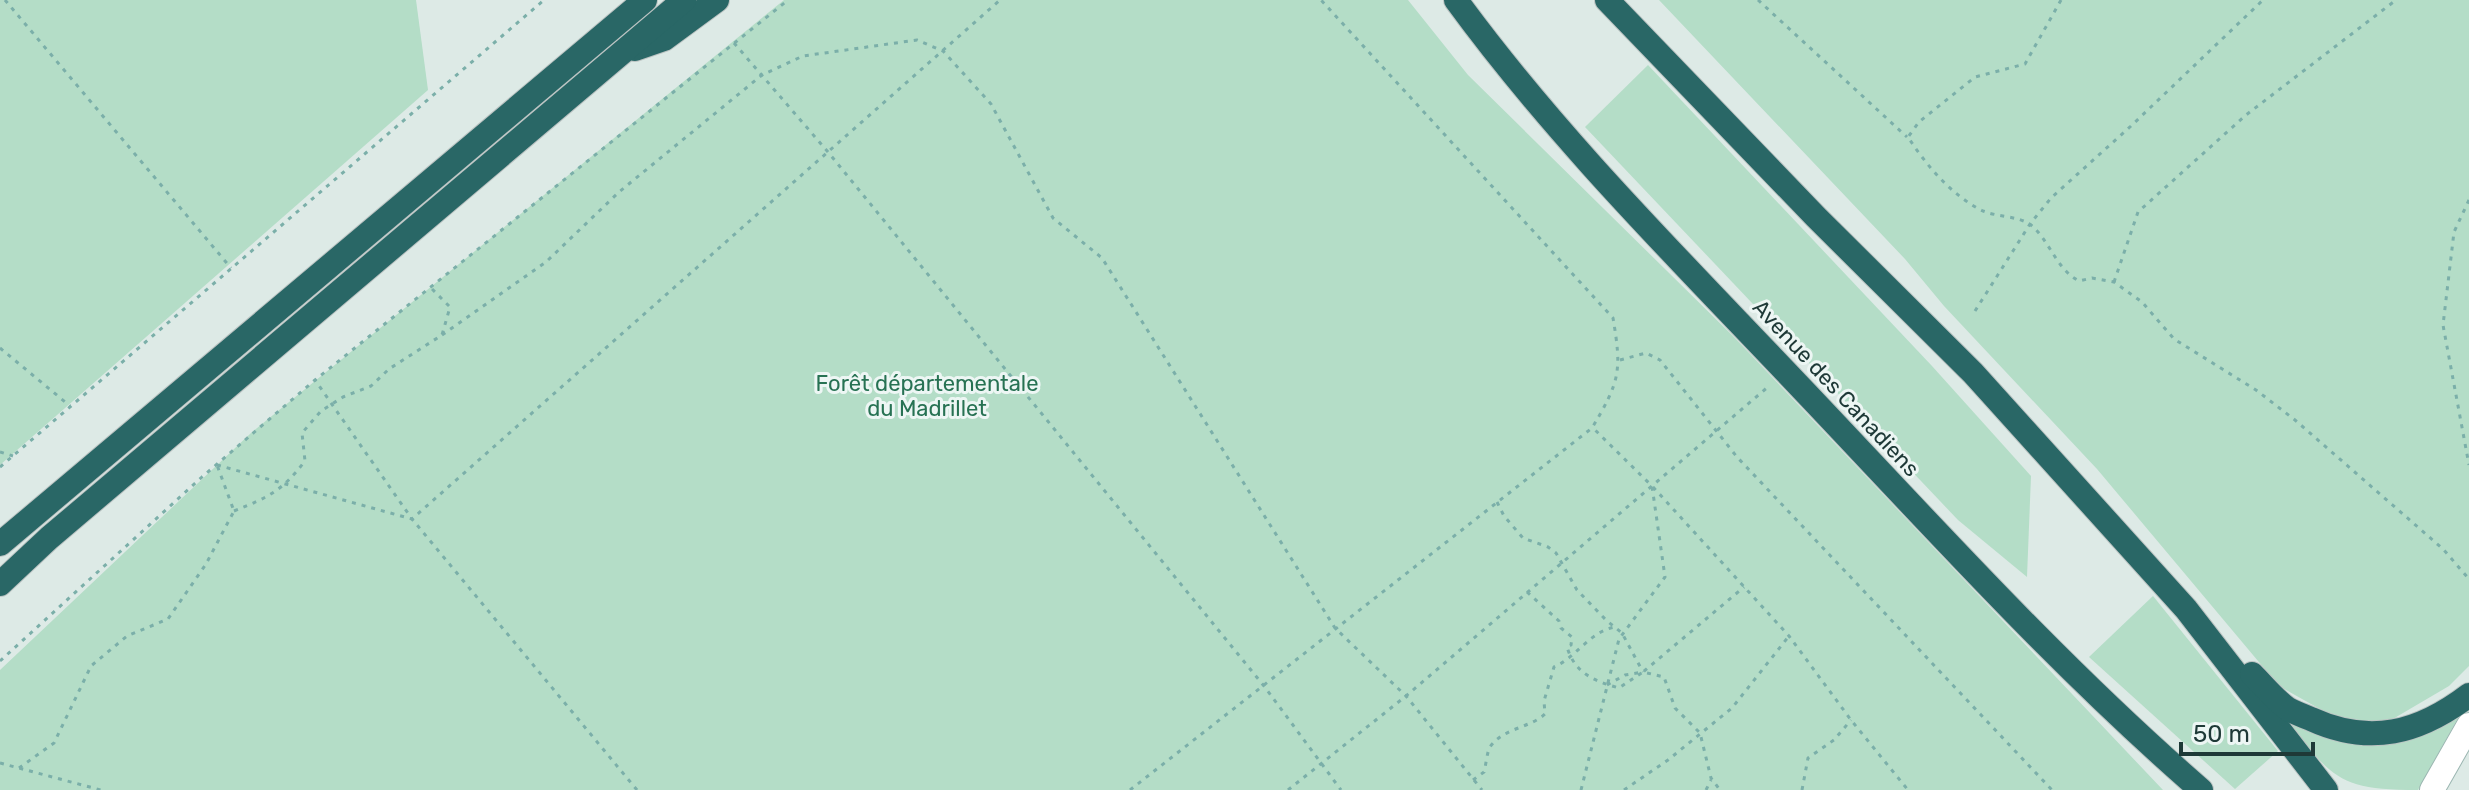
<svg xmlns="http://www.w3.org/2000/svg" width="2469" height="790" viewBox="0 0 2469 790" font-family="Rubik,sans-serif">
  <style>
    .green { fill: #b4ddc7 }
    .lines { fill: none; stroke-linecap: round; stroke-linejoin: round }
    .secondary-casing { stroke: #9bb6b1; stroke-width: 26 }
    .highway-casing { stroke: #bcc4c3; stroke-width: 26 }
    .path { stroke: #7bafa9; stroke-width: 3; stroke-dasharray: 4 6; stroke-linecap: butt }
    .secondary { stroke: #fff; stroke-width: 24 }
    .highway { stroke: #296766; stroke-width: 24 }
    .labels { text-anchor: middle; dominant-baseline: central; stroke-width: 6; stroke-linejoin: round; paint-order: stroke }
    .park-label { font-size: 22px; fill: #277253; stroke: #edf6f4 }
    .street-label { font-size: 22px; fill: #1e3937; stroke: #edf6f4 }
  </style>
  <rect width="100%" height="100%" fill="#ddeae6"/>
  <g class="green">
    <polygon points="0,0 416,0 428,90 0,465"/>
    <polygon points="784,0 1408,0 1468,75 1733,336 2163,790 0,790 0,670 251,433"/>
    <polygon points="1659,0 2469,0 2469,666 2449,686 2386,723 2336,718 2279,686 2097,469 1944,306 1905,259"/>
    <polygon points="1648,65 1932,366 2031,476 2027,577 1958,520 1585,127"/>
    <polygon points="2153,596 2278,751 2235,789 2089,657"/>
    <path d="M 2463,709 L 2418,790 C 2334,790 2333,776 2282,716 L 2322,734 Z"/>
  </g>
  <g class="lines">
    <defs>
      <polyline id="secondary" points="2432,790 2469,725"/>
      <g id="highway">
        <path d="M 1456,0 C 1559,141 1685,265 1805,392 C 1934,528 2059,667 2201,790"/>
        <polyline points="1607,0 1816,217 1973,373 2186,609 2326,790"/>
        <polyline points="635,49 664,39 717,0"/>
        <polyline points="0,544 645,0"/>
        <polyline points="0,584 49,538 684,0"/>
        <path d="M 2252,674 C 2263,685 2275,700 2288,709 C 2295,713 2304,716 2311,719 C 2370,746 2419,733 2469,695"/>
      </g>
    </defs>
    <use href="#secondary" class="secondary-casing"/>
    <use href="#highway" class="highway-casing"/>
    <g class="path">
      <polyline points="5,0 231,268"/>
      <polyline points="1758,0 1907,137"/>
      <path d="M 2061,0 L 2025,64 L 1975,77 L 1919,122 L 1908,137 C 1926,165 1952,196 1983,211 C 1997,217 2019,216 2031,225 C 2050,241 2056,269 2079,281 L 2092,278 L 2114,282 L 2142,302 L 2174,339 L 2256,390 L 2295,420 L 2443,549 L 2469,579"/>
      <polyline points="734,43 828,152 1264,686 1341,790"/>
      <polyline points="2469,200 2454,232 2443,325 2469,465"/>
      <polyline points="2114,282 2138,212 2246,115 2396,0"/>
      <polyline points="1975,311 2030,224 2051,198 2131,126 2263,0"/>
      <polyline points="442,335 546,262 619,192 762,75 803,56 917,40 943,51 991,104 1053,218 1102,258 1335,628 1406,696 1482,790"/>
      <polyline points="0,348 70,406"/>
      <polyline points="1620,360 1646,353 1660,360 1737,457 2052,790"/>
      <polyline points="0,452 13,456"/>
      <polyline points="217,465 412,519 315,380"/>
      <polyline points="0,467 544,0"/>
      <polyline points="1653,487 1789,636 1851,720 1908,790"/>
      <polyline points="1497,502 1504,516 1523,538 1548,547 1556,553 1577,590 1606,620 1622,633 1643,672"/>
      <path d="M 234,511 C 269,497 282,491 305,461 L 302,433 L 321,411 L 343,397 L 371,386 L 389,369 L 442,335 L 450,307 L 430,287"/>
      <path d="M 1527,592 L 1559,621 L 1561,628 L 1572,637 L 1571,645 L 1567,647 C 1575,674 1595,681 1619,688 L 1643,672 L 1664,677 L 1675,708 L 1700,733 L 1711,778 L 1720,790"/>
      <polyline points="0,661 202,477 315,380 788,0"/>
      <polyline points="1607,685 1625,675 1643,672 1744,587"/>
      <polyline points="0,763 101,790"/>
      <polyline points="19,768 54,743 91,666 127,636 168,619 206,564 234,511 217,465"/>
      <path d="M 1473,780 L 1484,772 C 1486,765 1487,752 1490,747 C 1503,728 1530,728 1545,714 L 1544,701 L 1554,667 C 1577,657 1589,632 1615,627"/>
      <polyline points="637,790 412,519 1000,0"/>
      <path d="M 1130,790 L 1592,428 C 1620,381 1622,371 1613,318 L 1321,0"/>
      <polyline points="1288,790 1406,696 1769,386"/>
      <polyline points="1581,790 1619,639 1665,577 1652,486 1593,428"/>
      <polyline points="1624,790 1668,760 1732,708 1789,636"/>
      <polyline points="1706,790 1711,780"/>
      <polyline points="1802,790 1808,758 1834,740 1851,720"/>
    </g>
    <use href="#secondary" class="secondary"/>
    <use href="#highway" class="highway"/>
  </g>
  <g class="labels">
    <g class="park-label">
      <text x="927" y="383">Forêt départementale<tspan x="927" dy="25">du Madrillet</tspan></text>
    </g>
    <g class="street-label">
      <text transform="translate(1836 388) rotate(47)">Avenue des Canadiens</text>
    </g>
  </g>
  <path d="M2181 742v12h132v-12" fill="none" stroke="#1e3937" stroke-width="4"/>
  <text x="2193" y="742" font-size="24" fill="#1e3937" stroke="#edf6f4" stroke-width="6" paint-order="stroke">50 m</text>
</svg>
